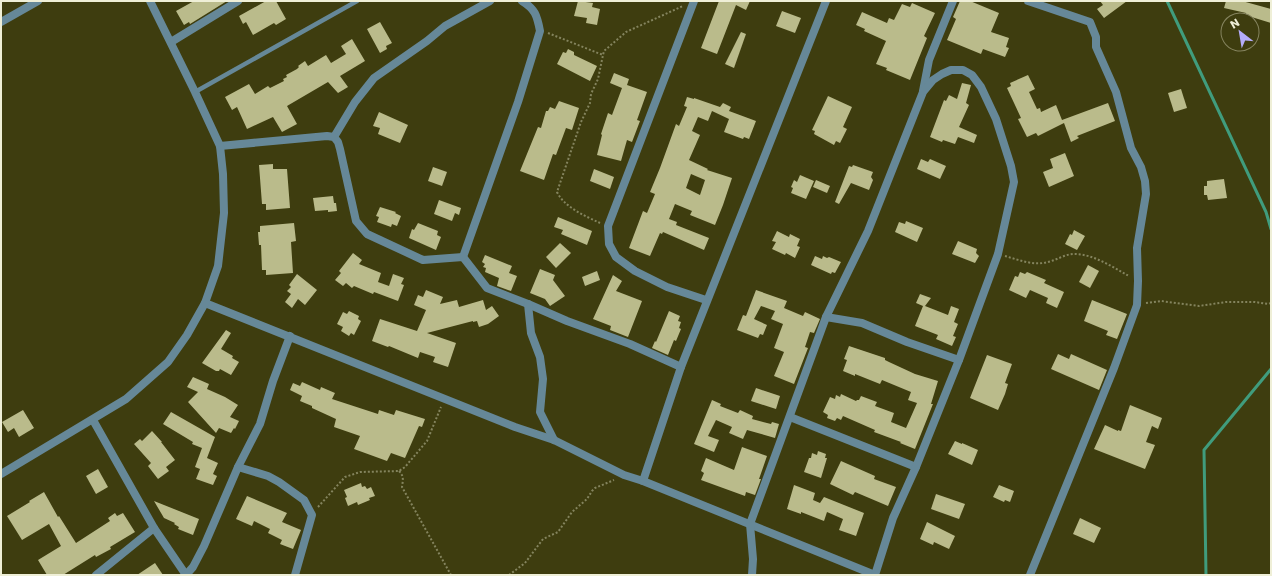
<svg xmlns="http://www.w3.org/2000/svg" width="1272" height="576" viewBox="0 0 1272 576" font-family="Poppins,sans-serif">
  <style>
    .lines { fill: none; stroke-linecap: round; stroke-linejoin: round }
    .stream { stroke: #409c7d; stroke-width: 3 }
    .building { fill: #babb8b; fill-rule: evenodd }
    .path { stroke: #84845e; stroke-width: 2; stroke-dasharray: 2 2; stroke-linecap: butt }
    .lane { stroke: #668898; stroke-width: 4.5 }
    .street { stroke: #668898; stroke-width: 8 }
  </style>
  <rect width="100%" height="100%" fill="#3e3d0f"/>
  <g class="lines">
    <g class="stream">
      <polyline points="1167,1 1266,212 1271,229"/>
      <polyline points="1206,575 1204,450 1271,369"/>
    </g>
  </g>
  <g class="building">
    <polygon points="194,1 227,1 190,24 189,22 184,25 176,11"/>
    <polygon points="266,1 276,1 286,19 276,25 274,23 253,35 246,22 243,24 239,16"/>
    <polygon points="578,1 593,3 592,7 600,9 597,25 586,23 587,18 574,16"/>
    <polygon points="719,1 750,1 746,10 736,5 717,54 701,48"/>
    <polygon points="960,1 970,1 999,13 991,32 1009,38 1006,47 1009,48 1005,57 983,49 981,54 947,40 956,19 953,17"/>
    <polygon points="1100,1 1127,1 1104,18 1097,9 1103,5"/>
    <polygon points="1226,1 1242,1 1271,9 1271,23 1245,15 1246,13 1224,8"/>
    <polygon points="912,3 935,13 924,36 927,38 910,80 886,70 887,68 876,64 886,41 864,31 865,29 856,25 862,12 887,23 889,18 894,20 902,4 910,7"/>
    <polygon points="782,11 801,18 795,33 776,26"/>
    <polygon points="380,22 392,43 386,46 387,49 380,53 367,29"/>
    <polygon points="741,32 746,34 734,68 725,64"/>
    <polygon points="352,39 365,61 340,76 348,87 338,93 328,82 287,106 297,124 282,132 273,117 247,129 237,107 232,110 225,97 249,84 255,94 268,86 270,88 284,81 283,79 287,77 286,75 297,69 299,67 298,66 305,61 308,66 326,55 331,63 346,54 341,46"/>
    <polygon points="568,49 574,52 574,55 597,66 590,81 557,64 563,52 566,53"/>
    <polygon points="614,73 629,79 627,85 647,92 637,120 640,121 632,142 627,140 621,161 597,155 602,135 601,134 608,113 612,115 622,88 610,83"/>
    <polygon points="1028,75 1035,89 1029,92 1037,109 1040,108 1041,112 1056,105 1062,120 1108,103 1115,121 1077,136 1079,138 1071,142 1064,123 1038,136 1036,133 1027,137 1018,119 1021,118 1007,88 1011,86 1010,83"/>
    <polygon points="962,83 971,85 966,103 969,105 959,127 977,135 974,143 958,137 955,144 943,140 942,142 930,137 944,100 946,101 949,95 957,99"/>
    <polygon points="1181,89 1187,108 1174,112 1168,93"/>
    <polygon points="828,96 852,107 843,127 847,129 840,143 836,141 834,145 814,134 815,131 812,130"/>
    <path d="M 687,97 L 694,99 L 694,98 L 720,107 L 723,103 L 731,107 L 729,111 L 756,121 L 749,139 L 744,137 L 743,139 L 724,132 L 729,119 L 712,111 L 708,121 L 698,117 L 692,131 L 700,135 L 689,160 L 708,169 L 707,170 L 732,178 L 723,205 L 715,225 L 690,215 L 692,211 L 675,204 L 669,219 L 677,222 L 676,225 L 709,238 L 704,250 L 663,232 L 662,234 L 660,233 L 650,256 L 629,248 L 643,211 L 647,213 L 655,194 L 650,192 L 660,168 L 676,124 L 679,126 L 687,107 L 684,106 ZM 691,174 L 705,180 L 700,195 L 686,188 Z"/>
    <polygon points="559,101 579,108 572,130 566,128 556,155 553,154 544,180 520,171 538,127 541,128 546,111 548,111 550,107 555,109"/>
    <polygon points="379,112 408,125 400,143 378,134 380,128 373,126"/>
    <polygon points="1065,153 1074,176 1049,187 1043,172 1053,168 1050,159"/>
    <polygon points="921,159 928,162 930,159 946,166 940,179 917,169"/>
    <polygon points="273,164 273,169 287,169 290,208 266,210 266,204 262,204 259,165"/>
    <polygon points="853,165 873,172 871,177 873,180 869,190 851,183 839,204 835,202 849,166 852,167"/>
    <polygon points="433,167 447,172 442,186 428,181"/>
    <polygon points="594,169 614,177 610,189 590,181"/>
    <polygon points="800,175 814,181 806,199 791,193 793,188 791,187 794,180 797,182"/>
    <polygon points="1224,179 1227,198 1208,200 1207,195 1204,195 1204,186 1207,186 1207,181"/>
    <polygon points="816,180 830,186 827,193 813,187"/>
    <polygon points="333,196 334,203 336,203 337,211 328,212 328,210 315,211 313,198"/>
    <polygon points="439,200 461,208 459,215 455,213 452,221 434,214"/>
    <polygon points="380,207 396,212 395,213 401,216 397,226 392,224 391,227 377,222 379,217 376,216"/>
    <polygon points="558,217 592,231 587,245 561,234 563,230 554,227"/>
    <polygon points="906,221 923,228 917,242 895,232 899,222 905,224"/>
    <polygon points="294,223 296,241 291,242 293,273 266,275 266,270 262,270 261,245 259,245 258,232 260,232 260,226"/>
    <polygon points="418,223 438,231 437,235 441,237 436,250 409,238 412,229 414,230"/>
    <polygon points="1074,230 1085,236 1077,250 1065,244 1070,234 1072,235"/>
    <polygon points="777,231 789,237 790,234 800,239 797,246 800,247 795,258 786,253 785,255 772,249 776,242 772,241"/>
    <polygon points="958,241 977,249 976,253 979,256 975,263 952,254"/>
    <polygon points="560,243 571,253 556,268 546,257"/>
    <polygon points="353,253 362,260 359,264 381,273 378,282 389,286 393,274 404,278 401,284 404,285 398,301 374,292 373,294 354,286 352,288 346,283 343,286 335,280 341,273 339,271"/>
    <polygon points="485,255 512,266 509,273 517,276 511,291 497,286 499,278 485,272 486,268 483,267 485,264 482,262"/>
    <polygon points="815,256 822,259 823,256 827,258 829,257 841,262 835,273 832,272 831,274 811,265"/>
    <polygon points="1088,265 1099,271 1090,288 1079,282"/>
    <polygon points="540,269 555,275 553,280 565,296 550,306 545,299 530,293"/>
    <polygon points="597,271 600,280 585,286 582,277"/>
    <polygon points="1020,272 1025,274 1027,272 1046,280 1044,283 1064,292 1057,308 1046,303 1048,298 1030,290 1026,298 1009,290 1015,276 1018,277"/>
    <polygon points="297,274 317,290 305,305 298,299 292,308 285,302 291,294 287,291 291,287 289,285"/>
    <polygon points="613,275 622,281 616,291 642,301 628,337 610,330 611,326 593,319"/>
    <polygon points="426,290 443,297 440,304 457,300 459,307 483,300 486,310 492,306 499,316 488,324 479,327 477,321 473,322 473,321 427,333 456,343 448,367 433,362 435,357 420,352 418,358 389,346 388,347 372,341 380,319 417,331 426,310 414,305 418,295 423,297"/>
    <polygon points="756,290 787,301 784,308 803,316 805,312 820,319 814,333 810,332 805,347 808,348 794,384 774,376 784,352 774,348 783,324 771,319 775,311 761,306 754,319 767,325 763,335 760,334 758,338 737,330 743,315 746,316"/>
    <polygon points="920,294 931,298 925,306 948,315 951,306 959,309 954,322 958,324 953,336 956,337 952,346 936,339 938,335 915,326 923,306 916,303"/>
    <polygon points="1092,300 1127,314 1117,339 1106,335 1108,331 1084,321"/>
    <polygon points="349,311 359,316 358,319 361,321 354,335 351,333 349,336 341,331 343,327 337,324 343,312 347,314"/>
    <polygon points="669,311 680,316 678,321 681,322 679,328 681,329 676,341 674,340 668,355 652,348 655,341 656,342"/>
    <polygon points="226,330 231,333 221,349 233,356 232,358 239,362 231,375 220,369 219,371 216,371 202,363"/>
    <polygon points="849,346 885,358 885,360 889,362 915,374 938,381 931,404 933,404 915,449 900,443 901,442 874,432 875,430 843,416 841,420 837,418 835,421 827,418 828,415 823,412 830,397 835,399 836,395 840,397 841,394 856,401 857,400 859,400 861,396 877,402 875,406 894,413 891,422 906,428 917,403 908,400 911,392 882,380 880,384 855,374 855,376 843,371 847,360 844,359"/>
    <polygon points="1058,354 1069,359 1071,354 1107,370 1099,390 1051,369"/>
    <polygon points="987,355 1012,364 1005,383 1008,384 1005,394 998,410 970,398"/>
    <polygon points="193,377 209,384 207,389 225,397 238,405 230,417 239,421 235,429 234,428 231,433 219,428 216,433 188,402 198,392 187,387"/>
    <polygon points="302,382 320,390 321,387 335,393 332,399 378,414 379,410 394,415 396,410 425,419 422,427 419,426 405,458 391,453 387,461 354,449 360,436 334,427 336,419 312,408 312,406 300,401 302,396 290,390 293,383 300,386"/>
    <polygon points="756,388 780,396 776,409 751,401"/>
    <polygon points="712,400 721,404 720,406 738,413 740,410 753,416 752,419 771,424 772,422 779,424 775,438 747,430 743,439 729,433 732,427 716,420 708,436 719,440 714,452 694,444"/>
    <polygon points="1130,405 1162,418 1158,429 1152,426 1146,442 1155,445 1145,469 1094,449 1105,425 1118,431 1118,430 1121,431"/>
    <polygon points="23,410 34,428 19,437 14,428 8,432 2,422"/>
    <polygon points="171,412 215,437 207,458 218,463 213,474 217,476 213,485 196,479 200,469 195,467 202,448 192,444 193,442 163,424"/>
    <polygon points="152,431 162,442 161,442 175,460 166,467 169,471 158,479 148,466 151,463 134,444 140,439 142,441"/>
    <polygon points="955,441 962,444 962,443 978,450 972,465 948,454"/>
    <polygon points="742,447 767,456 759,479 761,479 755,495 746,492 745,496 701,480 704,473 701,471 706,458 734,470"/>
    <polygon points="818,451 826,454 825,458 827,458 821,478 804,472 809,458 811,458 812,453 817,455"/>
    <polygon points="841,461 875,476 874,479 896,487 888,506 855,492 853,495 830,484"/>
    <polygon points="98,469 108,487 96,494 86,476"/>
    <polygon points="361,483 362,487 365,486 367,489 371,487 375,496 369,498 370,500 358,505 357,502 348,506 345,498 347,497 344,490"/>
    <polygon points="794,485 815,493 813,500 820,503 824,497 864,513 856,536 839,530 843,519 827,512 824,521 801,512 801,514 787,509"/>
    <polygon points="999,485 1014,491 1010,502 1005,500 1004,502 993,497"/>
    <polygon points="44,492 58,517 59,516 76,543 110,521 108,518 115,513 117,516 123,513 135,532 110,547 111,549 96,557 95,555 63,575 47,575 38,560 61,546 49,524 22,540 7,516 30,502 29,501"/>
    <polygon points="936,494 965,504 959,519 931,509"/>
    <polygon points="247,496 287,513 282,522 301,530 293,549 280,544 282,540 268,533 270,529 254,521 252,526 236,519"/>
    <polygon points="154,501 199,519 193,535 178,529 179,527 174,524 175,523 164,518"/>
    <polygon points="1080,518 1101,528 1094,543 1073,534"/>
    <polygon points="927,522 955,536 949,549 934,542 933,545 920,539"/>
    <polygon points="155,563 163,575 137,575"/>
  </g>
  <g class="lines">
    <g class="path">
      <polyline points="548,33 603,55 604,51 626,32 683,6"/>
      <path d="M 600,223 C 585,216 564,207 557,192 L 581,122 L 590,103 L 591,94 L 598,79 L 603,55"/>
      <path d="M 1005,256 C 1019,260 1034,266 1048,262 C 1057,260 1065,254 1074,254 C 1094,254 1112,267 1129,276"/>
      <polyline points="1146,303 1161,301 1199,306 1226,302 1255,302 1268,304 1271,303"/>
      <path d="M 399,471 C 404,476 403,480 402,487 L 451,575"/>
      <polyline points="318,507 345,477 360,472 399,471 405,467 427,441 441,407"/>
      <polyline points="509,575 525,563 543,539 558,532 572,512 587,499 592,491 595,488 614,480"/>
    </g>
    <polyline class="lane" points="195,92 357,1"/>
    <g class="street">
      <polyline points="694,1 608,226 609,244 616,257 635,271 667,287 706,300"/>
      <polyline points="1028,1 1090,22 1096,37 1096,47 1116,92 1131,148 1141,167 1145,181 1146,194 1137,248 1138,281 1137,305 1114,368 1030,575"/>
      <polyline points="1,22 38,1"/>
      <polyline points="171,42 238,1"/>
      <polyline points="923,91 929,60 953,1"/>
      <polyline points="334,137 355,102 374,78 427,41 445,26 490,1"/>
      <polyline points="220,146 327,136 334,137 338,142 340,149 356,221 367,234 423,260 463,257 487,288 528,304 567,321 630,344 681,367"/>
      <path d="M 463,257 L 518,102 L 540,31 C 537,15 535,9 522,1"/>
      <polyline points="205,303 515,427 554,440 624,475 643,481 875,575"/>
      <polyline points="528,304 531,333 540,357 543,379 540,412 554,440"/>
      <polyline points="826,317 862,323 907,342 959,360"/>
      <polyline points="290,336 273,381 260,424 238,467 268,476 279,482 304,500 312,515 295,575"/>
      <polyline points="790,417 916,467"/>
      <polyline points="93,420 154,528 186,575"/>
      <polyline points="1,474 126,399 168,362 187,335 205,303 218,266 224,213 223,174 220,146 195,92 150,1"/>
      <polyline points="643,481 681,367 826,1"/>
      <polyline points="96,575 154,528"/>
      <polyline points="186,575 193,567 204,546 238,467"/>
      <polyline points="752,575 753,559 750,524 826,317 868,231 923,92 933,80 942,74 951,70 963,70 972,75 981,87 996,119 1011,166 1014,182 998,254 959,360 916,467 893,518 875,575"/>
    </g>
  </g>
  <rect width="1272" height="576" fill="none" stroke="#efefd7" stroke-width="4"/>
  <g transform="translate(1240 32) rotate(329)"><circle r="19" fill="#3e3d0f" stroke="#85845f"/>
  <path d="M0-3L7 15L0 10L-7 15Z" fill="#b4acf9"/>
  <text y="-6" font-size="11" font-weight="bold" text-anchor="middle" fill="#efefd7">N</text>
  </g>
</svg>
